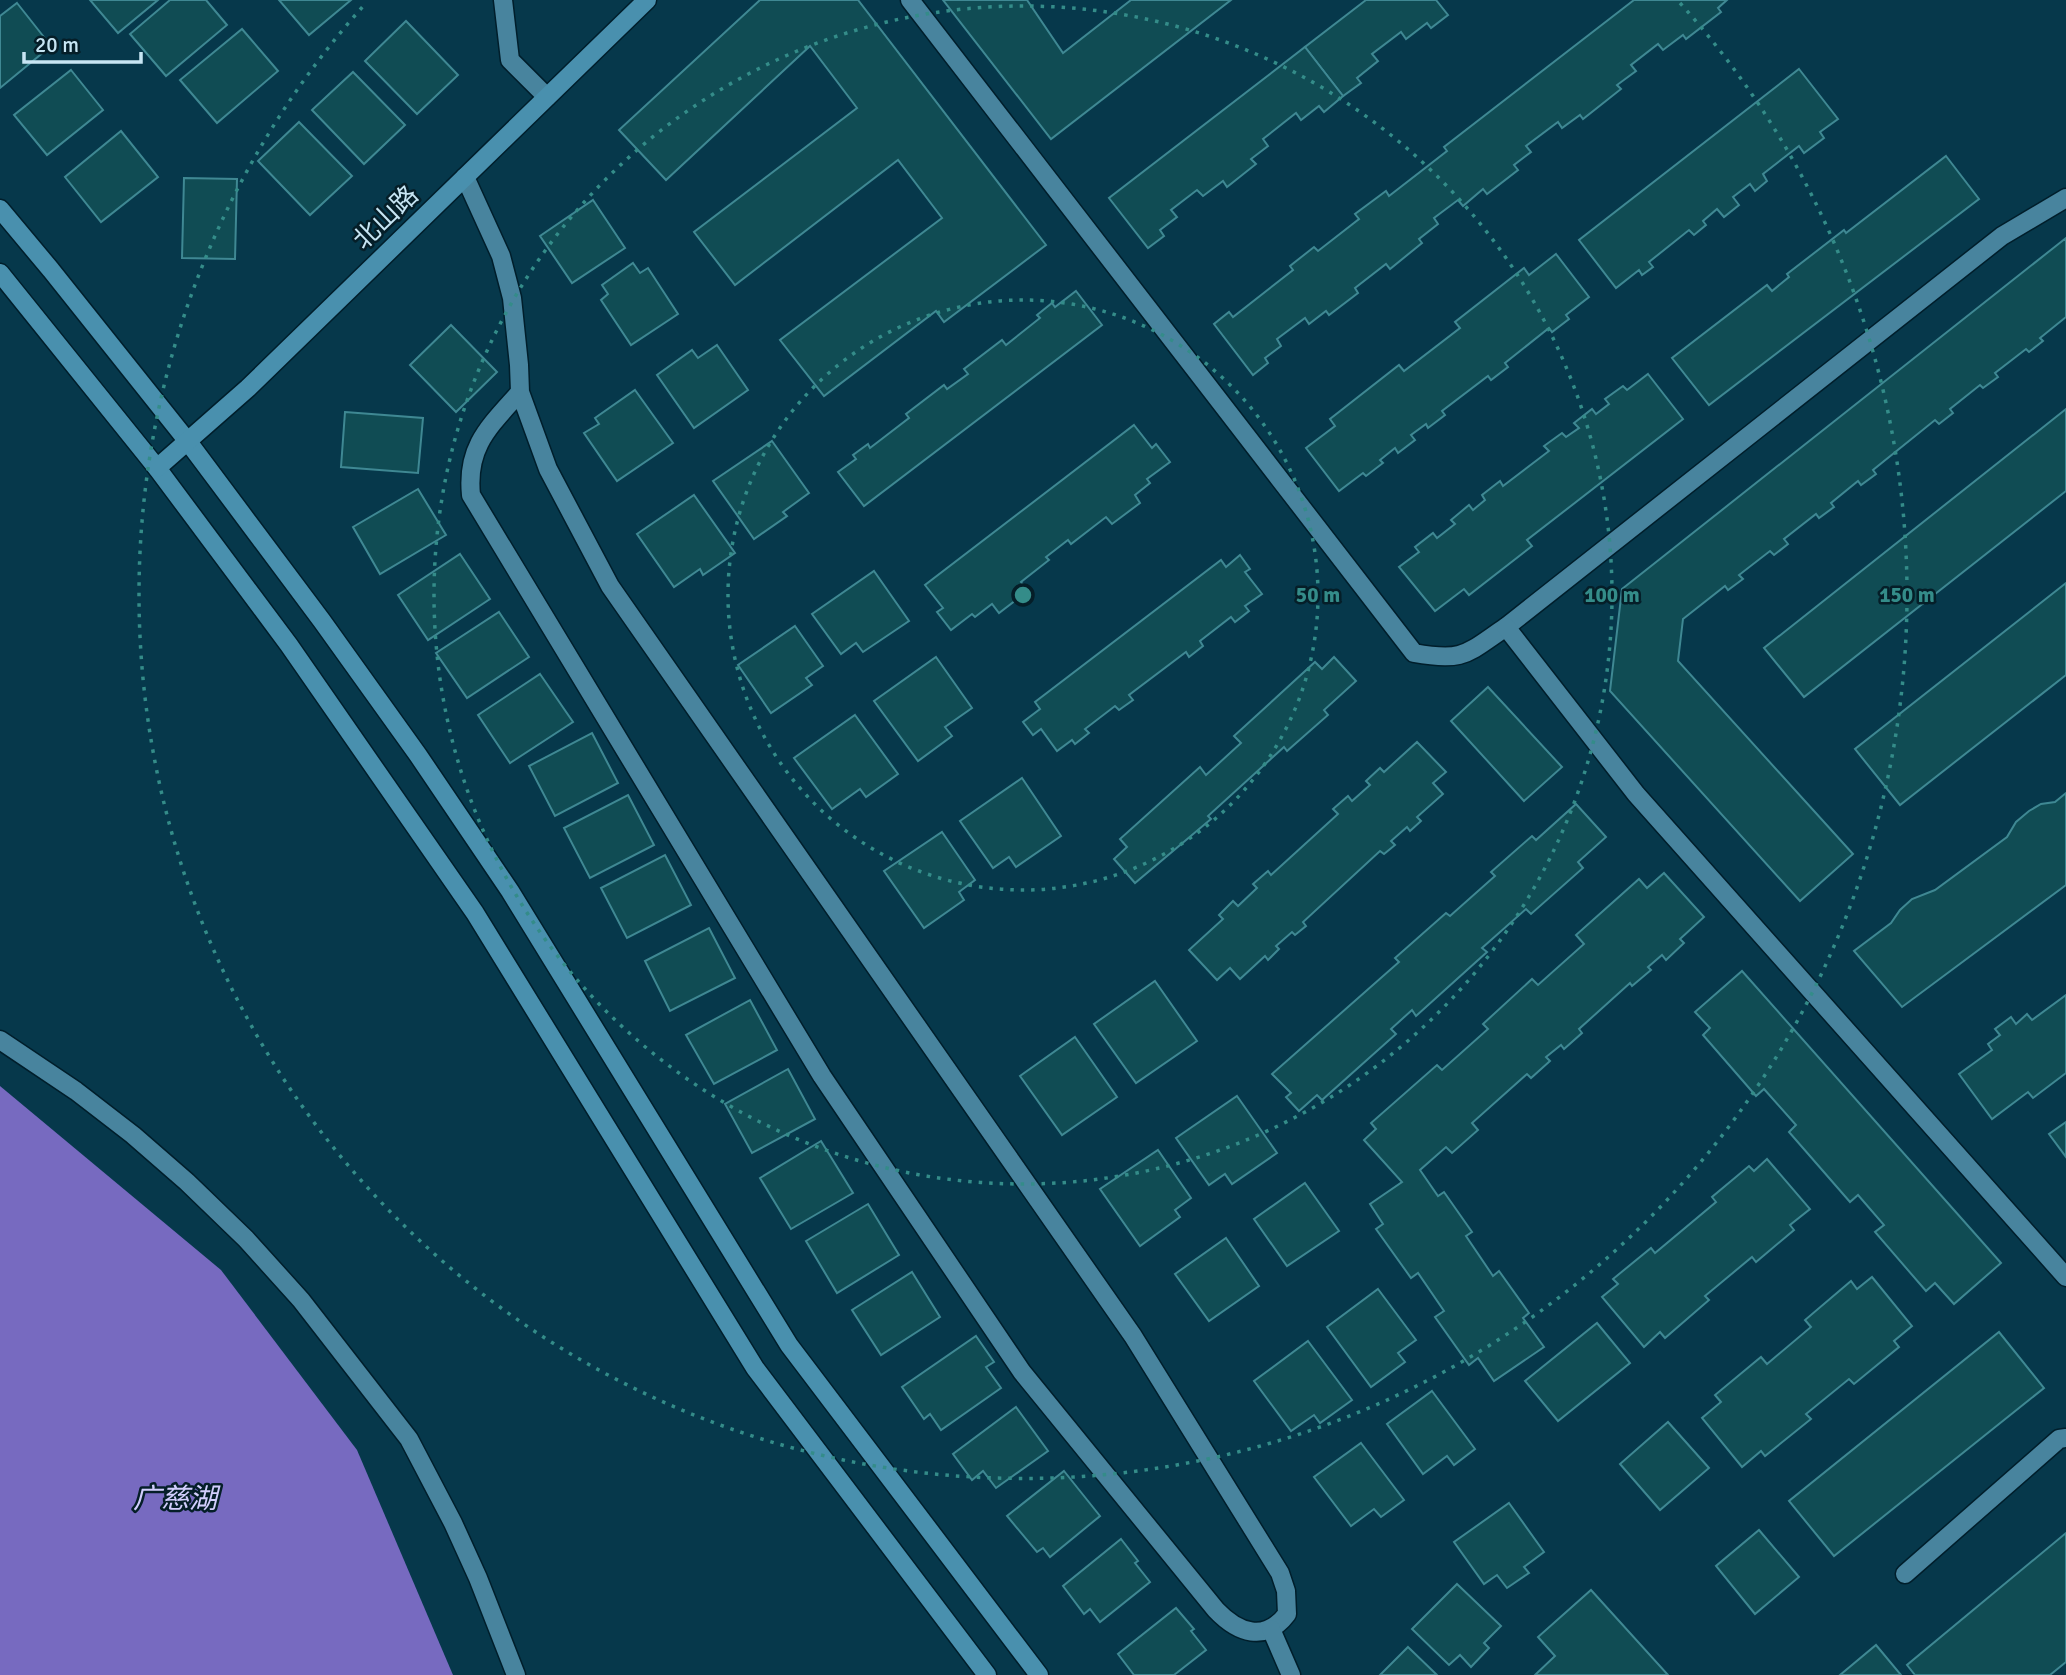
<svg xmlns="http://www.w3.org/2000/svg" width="2066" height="1675" viewBox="0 0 2066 1675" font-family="Signika,'Noto Sans SC',sans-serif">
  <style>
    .water { fill: #776ac0 }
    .building { fill: #104c54; stroke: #3f8893; stroke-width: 2 }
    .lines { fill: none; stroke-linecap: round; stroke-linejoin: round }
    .lane-casing { stroke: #001e2b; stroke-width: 21 }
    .street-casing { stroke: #001e2b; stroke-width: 21 }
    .secondary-casing { stroke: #001e2b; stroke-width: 21 }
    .lane { stroke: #48849e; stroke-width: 18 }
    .street { stroke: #48849e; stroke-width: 18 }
    .secondary { stroke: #4990ae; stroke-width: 18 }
    .ring { fill: none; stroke: #348c89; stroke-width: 3.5; stroke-dasharray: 3.5 7 }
    .labels { text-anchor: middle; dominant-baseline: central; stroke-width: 5; stroke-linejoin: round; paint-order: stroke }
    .street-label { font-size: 26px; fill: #c7e5f3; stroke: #051e28 }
    .water-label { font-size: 28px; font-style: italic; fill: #d2cefd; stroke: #051e28 }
    .centre { fill: #348c89; stroke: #051e28; stroke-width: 3.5 }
    .ring-label { font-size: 21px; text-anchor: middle; font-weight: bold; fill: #348c89; stroke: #051e28; stroke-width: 5; stroke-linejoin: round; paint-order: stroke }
  </style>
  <rect width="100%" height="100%" fill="#06384b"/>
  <polygon class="water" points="0,1086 221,1270 357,1450 453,1675 0,1675"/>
  <g class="building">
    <polygon points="90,0 158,0 118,33"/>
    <polygon points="170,0 206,0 227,25 166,76 130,34"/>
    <polygon points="279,0 351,0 309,35"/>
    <polygon points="760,0 858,0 1046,245 944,322 936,311 824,396 780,340 942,218 898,160 735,285 694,232 857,108 810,46 666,180 619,130"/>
    <polygon points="943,0 1027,0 1063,53 1131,0 1231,0 1051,139"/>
    <polygon points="1366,0 1436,0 1448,15 1431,28 1427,23 1406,39 1401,32 1372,54 1378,61 1357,78 1361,83 1343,96 1305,47"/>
    <polygon points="1634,0 1727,0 1718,8 1721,12 1686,39 1683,35 1663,50 1658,44 1631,65 1636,71 1617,85 1621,89 1583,119 1580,115 1562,128 1558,122 1526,146 1531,152 1514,165 1518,170 1487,194 1483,189 1463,206 1458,200 1434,218 1438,224 1419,239 1422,243 1390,269 1386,264 1355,288 1358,293 1329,315 1326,311 1309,324 1305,318 1277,339 1281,346 1265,358 1268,363 1253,375 1214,324 1229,312 1233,317 1293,270 1290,266 1314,247 1318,251 1359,219 1355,214 1386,191 1389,196 1447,151 1444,147"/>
    <polygon points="17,3 51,46 0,88 0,16"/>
    <polygon points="406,21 458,75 417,114 365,61"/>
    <polygon points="242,29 278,71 217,123 180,80"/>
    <polygon points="1305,47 1343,96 1324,112 1319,106 1301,120 1296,113 1263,139 1268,146 1251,159 1256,164 1227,187 1223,181 1203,196 1197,190 1171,210 1177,217 1160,230 1164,236 1148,248 1109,198"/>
    <polygon points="1799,69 1838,119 1820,132 1824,138 1804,153 1799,146 1763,174 1767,181 1755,191 1750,184 1733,197 1739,205 1724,217 1717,209 1703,221 1706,225 1694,235 1689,230 1649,262 1653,267 1642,275 1639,270 1616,288 1579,240"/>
    <polygon points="71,70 103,110 47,155 14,115"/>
    <polygon points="353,72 405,125 364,164 312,110"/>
    <polygon points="299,122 352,176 310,215 258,161"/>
    <polygon points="121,131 158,177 101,222 65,177"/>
    <polygon points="1946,156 1979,199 1709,405 1672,358 1767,285 1772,291 1789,277 1787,274 1844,230 1846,233"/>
    <polygon points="184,178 237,179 235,259 182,258"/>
    <polygon points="593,200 625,248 572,283 540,236"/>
    <polygon points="2066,238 2066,317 2040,338 2043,341 2029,352 2026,349 1995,373 1998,377 1983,388 1980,385 1950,409 1953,413 1939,424 1935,420 1873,470 1876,474 1861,485 1858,481 1831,503 1834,507 1819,518 1816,514 1784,539 1788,544 1774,555 1770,551 1739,575 1743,579 1728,590 1725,586 1683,619 1678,661 1853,854 1800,901 1610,691 1622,589"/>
    <polygon points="1556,254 1589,297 1566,315 1569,319 1552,332 1549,328 1505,363 1508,367 1491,380 1488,376 1442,411 1445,415 1428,428 1426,424 1411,435 1415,440 1398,453 1395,448 1380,460 1383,463 1366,476 1363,473 1339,491 1306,448 1335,426 1330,419 1399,365 1404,371 1460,328 1455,322 1524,268 1529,275"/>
    <polygon points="633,263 640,273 648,268 678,314 631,345 601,300 608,294 602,285"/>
    <polygon points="1076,291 1102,325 864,506 838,472 856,459 853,455 868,444 870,448 909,418 906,414 944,385 947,389 968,374 964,369 1002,340 1006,345 1040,318 1037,315 1052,303 1055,307"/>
    <polygon points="451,325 497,372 456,412 410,365"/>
    <polygon points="717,345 748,390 694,428 657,375 692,350 698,358"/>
    <polygon points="1648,374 1683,419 1527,540 1532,546 1469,595 1464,589 1435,611 1399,567 1419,552 1415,547 1433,533 1437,538 1455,524 1451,520 1469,505 1473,510 1485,500 1482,495 1500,481 1503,486 1549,451 1544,446 1562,433 1566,437 1579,428 1574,423 1592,409 1596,414 1609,404 1605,399 1623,386 1627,390"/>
    <polygon points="635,390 673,443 617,481 584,433 599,424 595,418"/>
    <polygon points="2066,409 2066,491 1804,697 1764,648"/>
    <polygon points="345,412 423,418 418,473 341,467"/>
    <polygon points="1134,425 1152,448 1156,444 1170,462 1147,479 1150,483 1135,495 1140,503 1112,524 1106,517 1071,544 1068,540 1046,557 1049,560 1021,582 1028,591 999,613 992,604 975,617 972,614 951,630 937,612 943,608 925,585"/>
    <polygon points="772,441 809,493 783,512 787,516 754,539 713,481"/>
    <polygon points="418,489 446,535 380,574 353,527"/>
    <polygon points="694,495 735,553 703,575 700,569 674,587 637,534"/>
    <polygon points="460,554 490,599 428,640 398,595"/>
    <polygon points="1240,555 1250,569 1245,572 1262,594 1245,606 1249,611 1235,622 1231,617 1200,641 1203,646 1189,657 1186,652 1129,695 1133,700 1119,710 1115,706 1085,729 1089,733 1075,744 1072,740 1057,751 1041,729 1033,735 1023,722 1040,709 1035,702 1221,560 1226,567"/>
    <polygon points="874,571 909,621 863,652 856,643 841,654 812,614"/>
    <polygon points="2066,583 2066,675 1900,805 1855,749"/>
    <polygon points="499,612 529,657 467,698 436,653"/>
    <polygon points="795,626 823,666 806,678 812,685 771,713 738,665"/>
    <polygon points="936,657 972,708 945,727 952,736 918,761 874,701"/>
    <polygon points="1334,657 1356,681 1324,710 1328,715 1287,751 1284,747 1208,816 1211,819 1135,883 1114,859 1127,847 1120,839 1200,767 1206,775 1241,743 1234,736 1315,662 1322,669"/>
    <polygon points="540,674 573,722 510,763 478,715"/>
    <polygon points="1488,687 1562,767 1524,801 1451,721"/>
    <polygon points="855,715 898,774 866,797 860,789 832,809 794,758"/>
    <polygon points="592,733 618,783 555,816 529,766"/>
    <polygon points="1417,742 1446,772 1433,783 1443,794 1417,817 1421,821 1410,831 1407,827 1391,841 1395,845 1384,854 1380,851 1303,922 1306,926 1295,935 1292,932 1276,946 1279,949 1268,960 1265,956 1240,979 1230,968 1217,980 1189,950 1223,919 1219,915 1233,901 1238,906 1257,888 1253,884 1268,871 1271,875 1338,814 1333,809 1348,796 1352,801 1370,785 1366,781 1380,768 1384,772"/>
    <polygon points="1022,778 1061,836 1016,867 1009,857 993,868 960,821"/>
    <polygon points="2066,793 2066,885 1902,1007 1854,951 1891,923 1900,910 1912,899 1935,890 2007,837 2016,822 2029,811 2041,804 2055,802"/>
    <polygon points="628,795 654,845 590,878 564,828"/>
    <polygon points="1576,804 1606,837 1578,862 1583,868 1531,914 1526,909 1482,948 1487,952 1416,1016 1412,1010 1391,1029 1396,1034 1322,1100 1317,1095 1299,1111 1286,1097 1291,1093 1272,1074 1399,962 1395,958 1446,913 1450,916 1495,876 1491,872 1532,836 1536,840"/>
    <polygon points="942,832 975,880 959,892 964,900 924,928 884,871"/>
    <polygon points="665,855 691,905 627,938 601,888"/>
    <polygon points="1664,873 1704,917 1680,939 1684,943 1666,960 1662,955 1648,967 1651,970 1632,986 1630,983 1579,1029 1582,1033 1564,1049 1561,1045 1546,1057 1550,1061 1531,1078 1527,1074 1472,1123 1478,1130 1452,1153 1446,1147 1420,1170 1438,1196 1444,1192 1472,1232 1466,1236 1493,1276 1499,1271 1529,1313 1523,1318 1544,1347 1494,1381 1478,1358 1469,1365 1435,1317 1444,1311 1418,1273 1411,1278 1376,1229 1383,1224 1370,1204 1402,1182 1364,1140 1376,1129 1371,1123 1437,1065 1442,1070 1488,1029 1483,1024 1532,979 1538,985 1584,944 1576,935 1639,879 1647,888"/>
    <polygon points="709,928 735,978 670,1011 645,961"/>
    <polygon points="1742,971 2001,1263 1954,1304 1935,1283 1926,1291 1875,1232 1884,1225 1858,1195 1850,1202 1789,1132 1796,1125 1764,1089 1756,1096 1703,1035 1710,1028 1695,1012"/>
    <polygon points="1155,981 1197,1041 1136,1083 1094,1024"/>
    <polygon points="2066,995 2066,1073 2033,1098 2028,1092 1992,1119 1959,1074 1992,1050 1988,1044 2000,1035 1995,1029 2011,1017 2016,1024 2027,1014 2032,1020"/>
    <polygon points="750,1000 777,1050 714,1084 686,1035"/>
    <polygon points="1075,1037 1117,1097 1062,1135 1020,1076"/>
    <polygon points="788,1069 815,1119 752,1153 725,1104"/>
    <polygon points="1237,1096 1277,1153 1232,1184 1225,1174 1209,1185 1176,1138"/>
    <polygon points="2066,1122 2066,1157 2049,1134"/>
    <polygon points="821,1141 853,1193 791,1229 760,1178"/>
    <polygon points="1158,1150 1191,1198 1175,1210 1180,1217 1140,1246 1100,1189"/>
    <polygon points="1767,1159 1810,1209 1790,1225 1794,1230 1756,1262 1752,1257 1705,1296 1709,1300 1665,1338 1660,1332 1644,1347 1602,1297 1618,1284 1613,1279 1651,1248 1655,1253 1716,1202 1712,1197 1749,1166 1754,1171"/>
    <polygon points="1305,1183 1339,1231 1287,1266 1254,1219"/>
    <polygon points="868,1204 899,1255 837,1293 806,1241"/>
    <polygon points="1226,1238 1259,1286 1209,1321 1175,1274"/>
    <polygon points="912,1272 940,1317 881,1355 852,1310"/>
    <polygon points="1872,1277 1912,1326 1894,1341 1899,1347 1854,1384 1849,1379 1806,1414 1811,1419 1765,1456 1761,1451 1742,1467 1702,1418 1721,1402 1715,1395 1761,1357 1767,1364 1811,1327 1805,1320 1851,1281 1857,1289"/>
    <polygon points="1378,1289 1416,1340 1398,1353 1405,1362 1371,1387 1327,1327"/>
    <polygon points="1597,1323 1630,1363 1558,1421 1525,1381"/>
    <polygon points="1999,1332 2044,1388 1834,1556 1789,1501"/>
    <polygon points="976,1336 994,1362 986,1367 1001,1388 941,1430 930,1414 924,1419 902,1387"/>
    <polygon points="1308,1341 1352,1400 1320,1423 1314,1415 1291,1431 1254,1381"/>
    <polygon points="1432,1391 1475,1449 1454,1465 1447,1456 1423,1474 1387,1424"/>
    <polygon points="1016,1407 1048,1451 996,1488 983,1471 972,1480 953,1454"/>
    <polygon points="1668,1422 1709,1468 1660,1510 1620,1464"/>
    <polygon points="1361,1443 1404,1500 1381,1517 1374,1509 1351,1526 1314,1477"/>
    <polygon points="1064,1471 1100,1516 1050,1557 1043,1548 1037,1552 1007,1516"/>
    <polygon points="1509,1503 1544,1552 1524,1567 1529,1573 1507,1588 1497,1575 1484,1584 1454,1542"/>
    <polygon points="1759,1530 1799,1577 1755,1614 1716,1566"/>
    <polygon points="2066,1533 2066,1662 2050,1675 1915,1675 1907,1665"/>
    <polygon points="1121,1539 1138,1561 1135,1563 1150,1582 1100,1622 1090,1609 1084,1614 1063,1586"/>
    <polygon points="1457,1584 1501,1626 1484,1643 1489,1648 1471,1667 1460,1655 1449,1665 1412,1629"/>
    <polygon points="1591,1590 1668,1675 1535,1675 1555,1656 1538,1637"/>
    <polygon points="1176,1608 1194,1629 1191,1631 1206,1650 1174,1675 1134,1675 1118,1654"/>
    <polygon points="1876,1645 1901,1675 1840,1675"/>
    <polygon points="1408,1647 1437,1675 1380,1675"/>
  </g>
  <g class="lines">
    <defs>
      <g id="lane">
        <polyline points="503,0 510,60 547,97"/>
        <path d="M 910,0 L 1414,653 C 1464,662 1466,654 1506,627 L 2002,236 L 2066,198"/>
        <path d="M 465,177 L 501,256 L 512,298 L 519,365 L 520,392 L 548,469 L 610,586 L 1133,1336 L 1280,1573 L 1286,1591 L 1287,1614 C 1265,1643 1238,1633 1216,1610 L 1022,1372 L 822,1076 L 471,495 C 466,446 490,426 520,392"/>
        <polyline points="1506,627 1636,794 2066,1277"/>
        <polyline points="1905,1574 2059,1439 2066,1438"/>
        <polyline points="1271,1629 1291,1675"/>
      </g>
      <polyline id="street" points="0,1040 76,1091 133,1135 187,1182 246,1239 301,1300 409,1439 453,1523 478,1578 516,1675"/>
      <g id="secondary">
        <polyline points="0,209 51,270 189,443 322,621 418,755 510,891 789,1345 1039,1675"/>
        <polyline points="0,273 157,468 289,645 475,913 755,1368 987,1675"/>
        <polyline points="157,468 248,388 647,0"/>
      </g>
    </defs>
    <use href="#lane" class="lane-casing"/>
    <use href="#street" class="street-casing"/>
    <use href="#secondary" class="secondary-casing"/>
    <use href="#lane" class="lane"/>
    <use href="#street" class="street"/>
    <use href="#secondary" class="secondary"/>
  </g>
  <g class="ring">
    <circle cx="1023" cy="595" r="295"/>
    <circle cx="1023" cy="595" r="589"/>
    <path d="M1680 3A884 884 0 1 1 366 3"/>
  </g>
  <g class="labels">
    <g class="street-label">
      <text transform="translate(386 218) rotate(-44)">北山路</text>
    </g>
    <g class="water-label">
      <text x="175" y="1499">广慈湖</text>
    </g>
  </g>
  <circle cx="1023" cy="595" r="10" class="centre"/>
  <g class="ring-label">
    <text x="1318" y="602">50 m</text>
    <text x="1612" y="602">100 m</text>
    <text x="1907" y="602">150 m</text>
  </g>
  <path d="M24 52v10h117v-10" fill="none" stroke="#c7e5f3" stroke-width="3.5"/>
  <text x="35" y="52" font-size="21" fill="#c7e5f3" stroke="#051e28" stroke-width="5" paint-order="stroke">20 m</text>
</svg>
